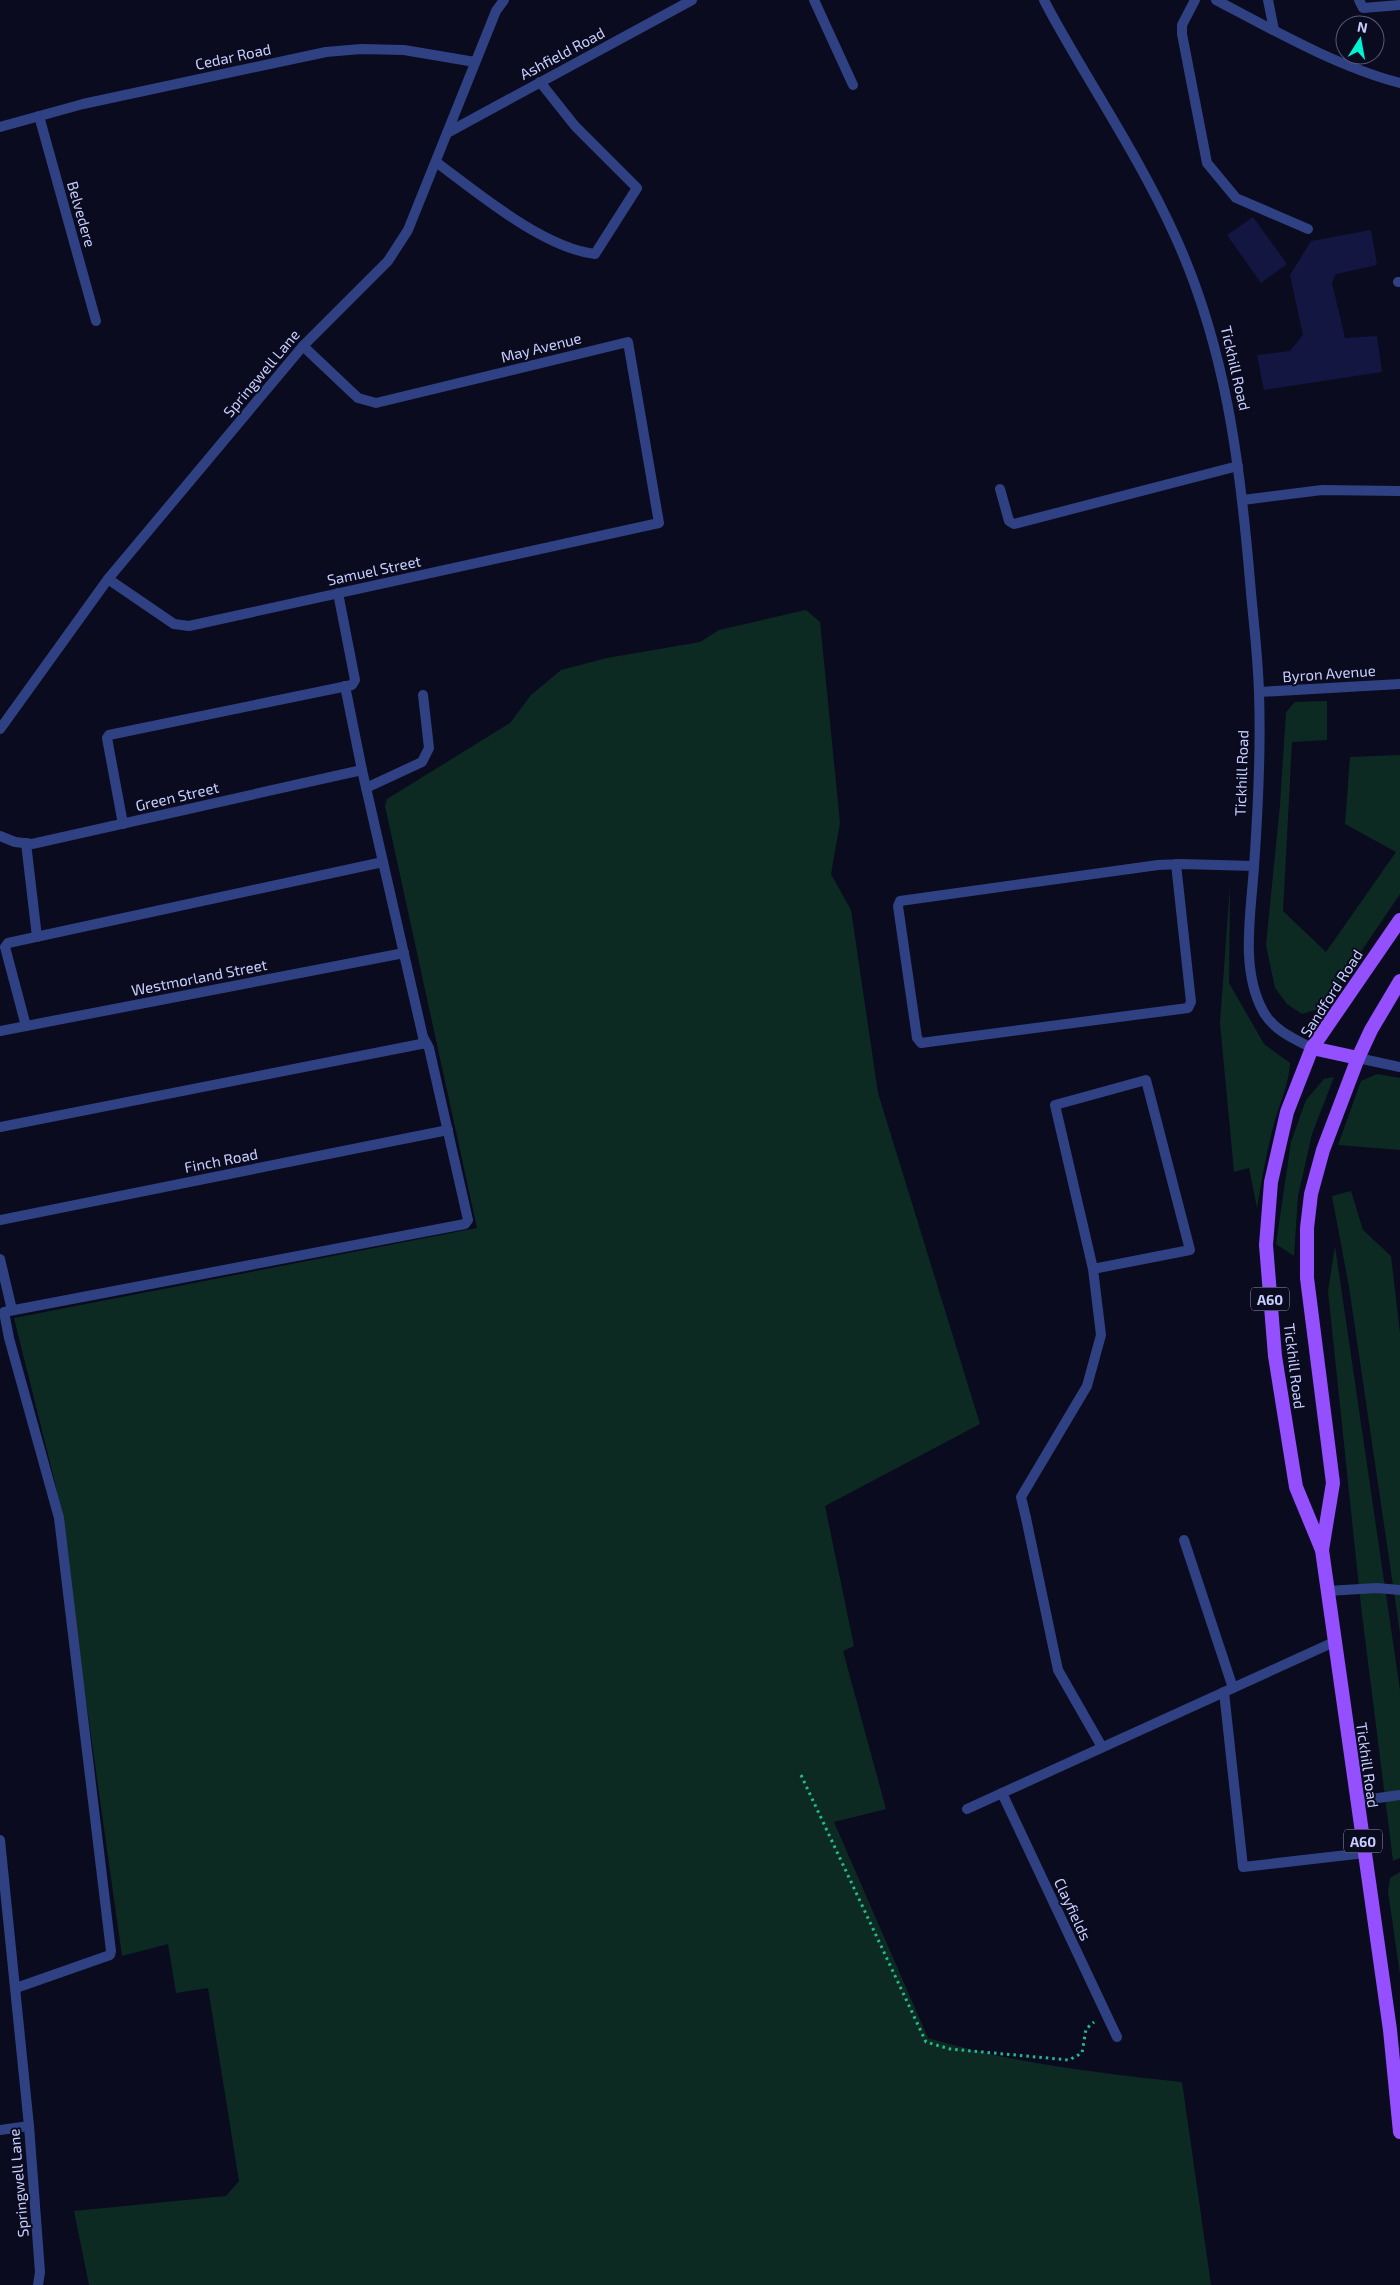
<svg xmlns="http://www.w3.org/2000/svg" width="1400" height="2285" viewBox="0 0 1400 2285" font-family="'Exo 2',sans-serif">
  <style>
    .green { fill: #0d2a22 }
    .building { fill: #141642 }
    .lines { fill: none; stroke-linecap: round; stroke-linejoin: round }
    .path { stroke: #21bb8d; stroke-width: 3; stroke-dasharray: 2.5 4; stroke-linecap: butt }
    .service { stroke: #304183; stroke-width: 10 }
    .minor { stroke: #304183; stroke-width: 10 }
    .tertiary { stroke: #304183; stroke-width: 10 }
    .primary { stroke: #944fff; stroke-width: 14 }
    .labels { text-anchor: middle; dominant-baseline: central; stroke-width: 4; stroke-linejoin: round; paint-order: stroke }
    .shield { fill: #0a0b1f; stroke: #8f94bc; stroke-width: 1 }
    .shield-label { font-size: 14px; font-weight: bold; fill: #c8cfff }
    .street-label { font-size: 15px; fill: #c8cfff; stroke: #0a0b1f }
  </style>
  <rect width="100%" height="100%" fill="#0a0b1f"/>
  <g class="green">
    <path d="M 806,610 L 820,622 L 840,823 L 831,874 L 851,910 L 878,1093 L 980,1424 L 825,1506 L 854,1646 L 843,1651 L 886,1809 L 834,1822 L 928,2038 C 1011,2063 1097,2073 1182,2082 L 1211,2285 L 89,2285 L 74,2211 L 226,2196 L 239,2181 L 208,1988 L 176,1993 L 168,1944 L 122,1956 L 56,1487 L 14,1318 L 477,1228 L 385,806 L 387,799 L 510,723 L 531,695 L 561,670 L 607,658 L 700,642 L 719,630 Z"/>
    <polygon points="1327,701 1327,740 1292,742 1283,911 1326,952 1396,852 1345,824 1350,757 1400,755 1400,894 1325,1005 1318,1009 1302,1014 1287,1004 1275,988 1266,945 1280,805 1286,712 1295,702"/>
    <path d="M 1230,886 L 1229,983 L 1264,1044 L 1290,1063 C 1289,1083 1281,1100 1275,1120 C 1267,1149 1262,1178 1257,1208 L 1249,1168 L 1234,1172 L 1220,1023 Z"/>
    <polygon points="1377,1074 1400,1078 1400,1150 1338,1145 1361,1081"/>
    <polygon points="1334,1077 1312,1134 1298,1196 1294,1256 1276,1244 1291,1142 1306,1100 1324,1079"/>
    <polygon points="1351,1191 1363,1230 1391,1256 1400,1333 1400,1633 1349,1287 1332,1196"/>
    <polygon points="1335,1246 1400,1690 1400,1858 1393,1861 1361,1606 1328,1291"/>
    <polygon points="1400,1872 1400,1974 1388,1892 1390,1878"/>
  </g>
  <g class="building">
    <polygon points="1253,217 1287,264 1261,283 1227,235"/>
    <polygon points="1371,230 1377,265 1336,274 1332,283 1345,338 1377,336 1382,372 1264,390 1257,355 1290,351 1303,335 1290,275 1311,241"/>
  </g>
  <g class="lines">
    <polyline class="path" points="801,1775 926,2042 950,2049 1069,2060 1082,2053 1086,2029 1094,2022"/>
    <g class="service">
      <polyline points="814,0 853,85"/>
      <polyline points="1195,0 1182,25 1182,34 1207,163 1236,198 1308,229"/>
      <polyline points="1359,0 1363,8 1400,5"/>
      <path d="M 436,162 C 478,193 543,248 595,254 L 637,188 L 575,126 L 540,82"/>
      <polyline points="1000,489 1009,521 1014,524 1238,466"/>
      <polyline points="366,788 422,762 429,748 423,695"/>
      <polyline points="123,824 107,738 109,735 352,685 355,680 338,593"/>
      <polyline points="26,843 37,937"/>
      <polyline points="1176,864 1191,1002 1188,1008 921,1043 917,1038 898,906 900,901 1158,865 1181,864 1254,866"/>
      <polyline points="26,1026 5,947 8,943 383,862"/>
      <polyline points="0,1127 426,1043"/>
      <polyline points="0,1259 12,1310"/>
      <polyline points="1026,1518 1021,1497 1087,1386 1101,1335 1093,1269 1055,1105 1146,1080 1190,1250 1093,1269"/>
      <polyline points="1184,1540 1233,1688"/>
      <polyline points="1327,1591 1377,1588 1400,1590"/>
      <polyline points="1224,1692 1243,1867 1365,1853"/>
      <polyline points="1357,1801 1400,1795"/>
      <polyline points="16,1988 110,1955 111,1951 59,1518 9,1338 4,1312 465,1224 468,1220 429,1048 423,1037 362,770 345,686"/>
    </g>
    <g class="minor">
      <path d="M 1216,0 C 1273,30 1338,67 1400,83"/>
      <polyline points="1268,0 1274,30"/>
      <polyline points="39,116 96,321"/>
      <polyline points="0,127 83,104 326,52 361,49 404,50 475,62"/>
      <polyline points="1398,282 1400,282"/>
      <polyline points="1243,500 1322,490 1400,491"/>
      <polyline points="108,579 174,624 189,626 659,523 628,342 376,403 358,398 303,346"/>
      <polyline points="1259,692 1400,684"/>
      <polyline points="0,836 15,842 32,844 362,770"/>
      <polyline points="0,1031 404,953"/>
      <polyline points="1358,1058 1400,1067"/>
      <polyline points="0,1220 448,1130"/>
      <polyline points="1026,1518 1058,1670 1102,1747"/>
      <polyline points="1002,1793 1117,2037"/>
      <polyline points="967,1809 1334,1642"/>
      <polyline points="0,2130 29,2126"/>
    </g>
    <g class="tertiary">
      <path d="M 1044,0 C 1055,22 1068,43 1080,64 C 1113,120 1148,176 1175,236 C 1225,345 1240,462 1250,581 C 1253,618 1258,655 1259,693 C 1261,750 1258,810 1254,867 C 1251,913 1240,969 1263,1011 C 1273,1030 1294,1039 1312,1048"/>
      <polyline points="447,133 692,0"/>
      <polyline points="0,729 108,579 303,346 388,261 408,230 496,11 504,0"/>
      <polyline points="0,1840 29,2126 40,2272 38,2285"/>
    </g>
    <g class="primary">
      <polyline points="1400,920 1312,1048 1287,1112 1271,1182 1266,1245 1275,1356 1296,1487 1322,1550 1390,2030 1400,2132"/>
      <polyline points="1312,1048 1358,1058"/>
      <polyline points="1322,1550 1333,1483 1307,1278 1307,1228 1311,1194 1323,1150 1358,1058 1371,1030 1400,981"/>
    </g>
  </g>
  <g class="labels">
    <g class="shield">
      <rect x="1251" y="1287.5" width="38" height="23" rx="4"/>
      <rect x="1344" y="1829.5" width="38" height="23" rx="4"/>
    </g>
    <g class="shield-label">
      <text x="1270" y="1299">A60</text>
      <text x="1363" y="1841">A60</text>
    </g>
    <g class="street-label">
      <text transform="translate(562 53) rotate(-28)">Ashfield Road</text>
      <text transform="translate(233 56) rotate(-12)">Cedar Road</text>
      <text transform="translate(82 214) rotate(74)">Belvedere</text>
      <text transform="translate(541 347) rotate(-14)">May Avenue</text>
      <text transform="translate(1236 368) rotate(77)">Tickhill Road</text>
      <text transform="translate(261 373) rotate(-50)">Springwell Lane</text>
      <text transform="translate(374 570) rotate(-12)">Samuel Street</text>
      <text transform="translate(1329 673) rotate(-4)">Byron Avenue</text>
      <text transform="translate(1241 773) rotate(-88)">Tickhill Road</text>
      <text transform="translate(177 796) rotate(-13)">Green Street</text>
      <text transform="translate(199 977) rotate(-11)">Westmorland Street</text>
      <text transform="translate(1331 993) rotate(-57)">Sandford Road</text>
      <text transform="translate(221 1160) rotate(-11)">Finch Road</text>
      <text transform="translate(1295 1366) rotate(83)">Tickhill Road</text>
      <text transform="translate(1368 1765) rotate(82)">Tickhill Road</text>
      <text transform="translate(1073 1909) rotate(65)">Clayfields</text>
      <text transform="translate(18 2183) rotate(-95)">Springwell Lane</text>
    </g>
  </g>
  <g transform="translate(1360 40) rotate(11)"><circle r="24" fill="#0a0b1f" stroke="#565979"/>
  <path d="M0-4L9 19L0 12L-9 19Z" fill="#00f3d2"/>
  <text y="-8" font-size="14" font-weight="bold" text-anchor="middle" fill="#c8cfff">N</text>
  </g>
</svg>
